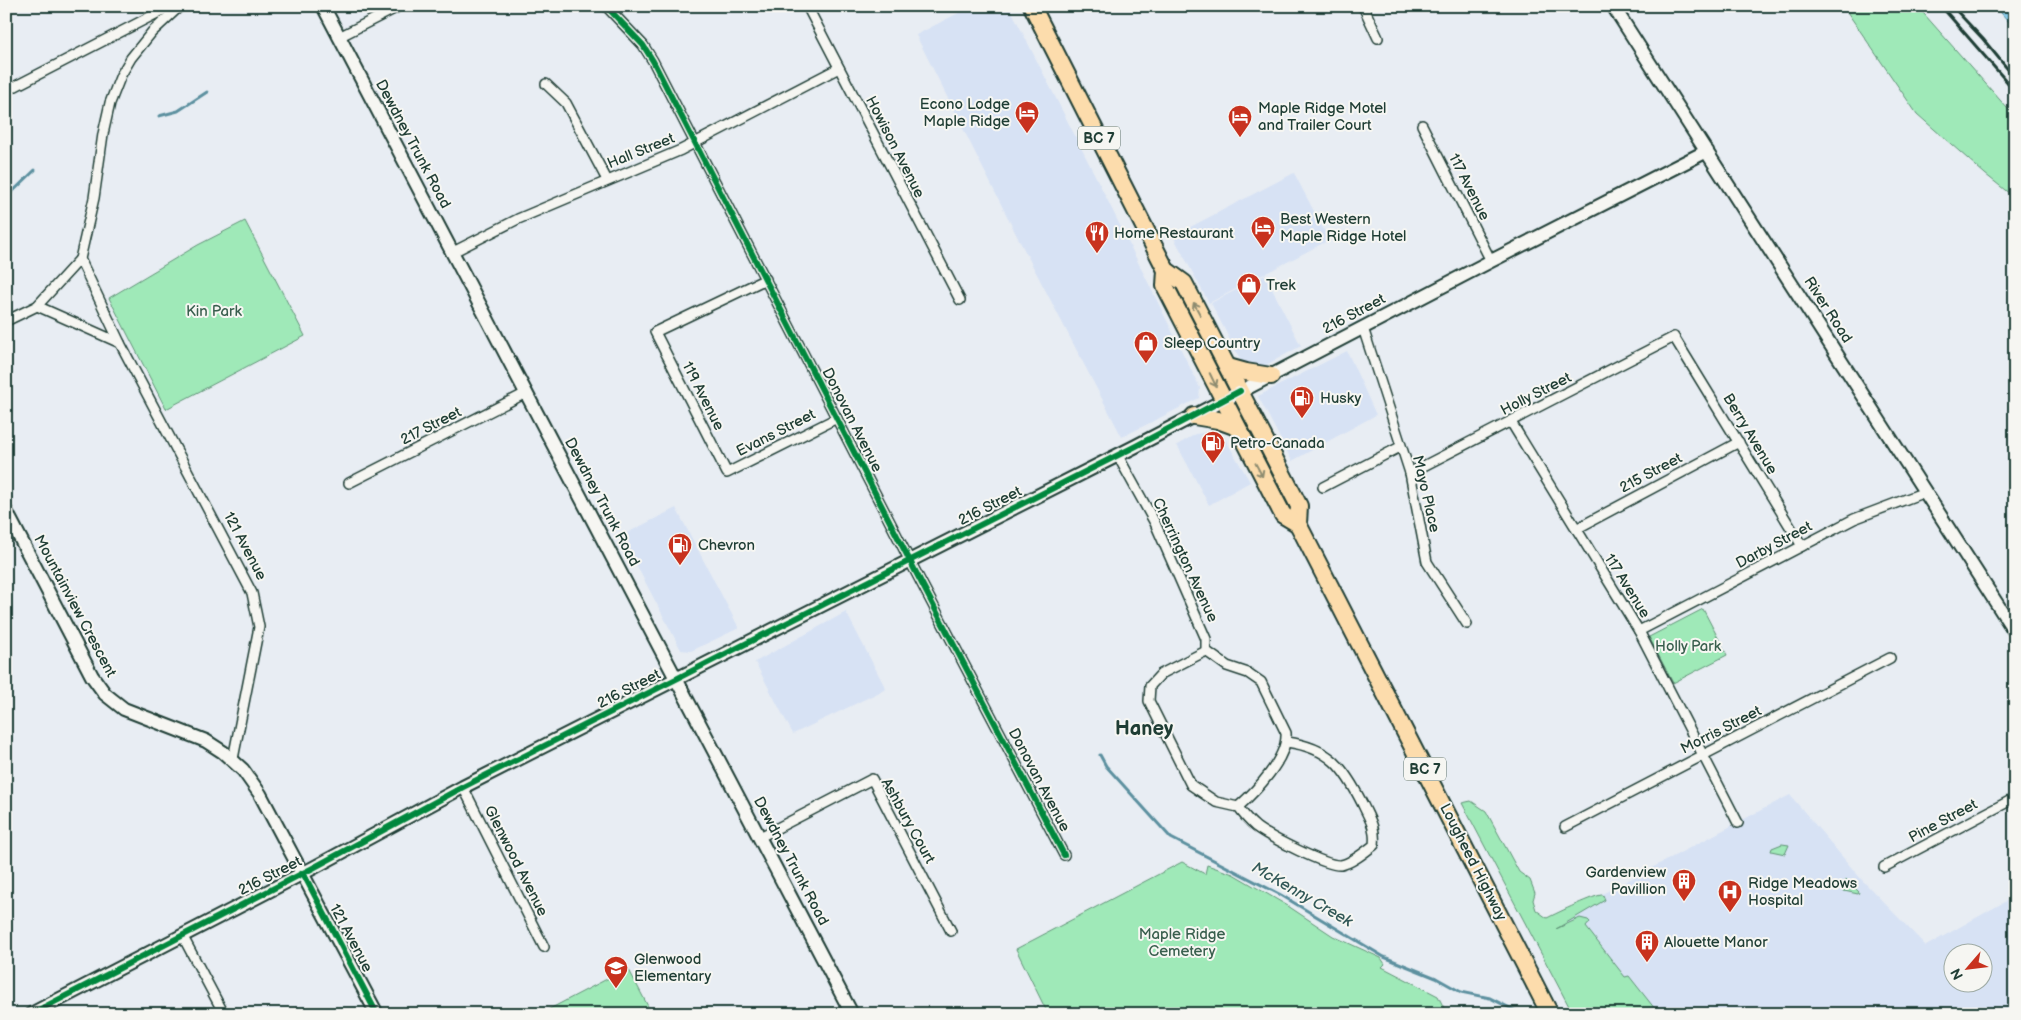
<svg xmlns="http://www.w3.org/2000/svg" width="2021" height="1020" viewBox="0 0 2021 1020" font-family="'Balsamiq Sans',sans-serif">
  <style>
    .built { fill: #d7e2f4; fill-rule: evenodd }
    .green { fill: #9fe9b8; stroke: #5f9376 }
    .water { fill: #85c7e6; stroke: #5c909f }
    .lines { fill: none; stroke-linecap: round; stroke-linejoin: round }
    .stream { stroke: #5c909f; stroke-width: 3 }
    .street-casing { stroke: #1f3d34; stroke-width: 12 }
    .secondary-casing { stroke: #1f3d34; stroke-width: 16 }
    .highway-casing { stroke: #1f3d34; stroke-width: 20 }
    .street { stroke: #f6f6f2; stroke-width: 9 }
    .secondary { stroke: #f6f6f2; stroke-width: 12 }
    .highway { stroke: #fcdcac; stroke-width: 16 }
    .rail { stroke: #1f3d34; stroke-width: 3 }
    .cycleway-casing { stroke: #f6f6f2; stroke-width: 9 }
    .cycleway { stroke: #00873e; stroke-width: 6 }
    .oneway { stroke: #8e8c70 }
    .labels { text-anchor: middle; dominant-baseline: central; stroke-width: 4; stroke-linejoin: round; paint-order: stroke }
    .shield { fill: #f6f6f2; stroke: #60746d; stroke-width: 1 }
    .shield-label { font-size: 14px; font-weight: bold; fill: #1f3d34 }
    .poi-label { font-size: 15px; fill: #1f3d34; stroke: #f6f6f2; text-anchor: start }
    .street-label { font-size: 15px; fill: #1f3d34; stroke: #f6f6f2 }
    .park-label { font-size: 15px; fill: #395f4e; stroke: #f6f6f2 }
    .water-label { font-size: 16px; font-style: italic; fill: #335958; stroke: #f6f6f2 }
    .district-label { font-size: 20px; font-weight: bold; fill: #1f3d34; stroke: #f6f6f2 }
  </style>
  <rect width="100%" height="100%" fill="#e8edf3"/>
  <filter id="ink" filterUnits="userSpaceOnUse"><feTurbulence type="fractalNoise" baseFrequency=".02" numOctaves="2"/><feDisplacementMap in="SourceGraphic" scale="10" xChannelSelector="R" yChannelSelector="G"/><feConvolveMatrix kernelMatrix="1 2 1 2 8 2 1 2 1" color-interpolation-filters="sRGB"/></filter>
  <g filter="url(#ink)">
    <g class="built">
      <polygon points="972,6 1009,6 1103,191 1200,388 1199,398 1122,437 1016,234 916,35"/>
      <polygon points="1294,173 1329,240 1209,303 1173,236"/>
      <polygon points="1265,275 1301,346 1266,365 1260,367 1248,366 1241,361 1211,303"/>
      <polygon points="1347,351 1376,415 1292,461 1258,396"/>
      <polygon points="1210,431 1224,437 1250,482 1209,505 1177,445 1196,434"/>
      <polygon points="676,508 739,628 691,651 681,650 621,536"/>
      <polygon points="846,612 886,689 793,734 755,662"/>
      <path d="M 1790,795 L 1862,880 L 1926,946 L 2015,896 L 2015,1014 L 1577,1014 L 1534,930 ZM 1954,952 L 1984,952 L 1984,982 L 1954,982 Z"/>
    </g>
    <g class="green">
      <polygon points="1843,6 1917,6 2015,117 2015,198 1985,174 1917,114"/>
      <polygon points="245,221 305,336 166,409 109,298 198,245"/>
      <polygon points="1703,609 1727,655 1673,683 1649,637"/>
      <path d="M 1471,801 L 1486,811 L 1519,872 L 1530,880 L 1535,893 L 1533,900 L 1536,910 L 1547,918 C 1557,913 1596,894 1603,895 L 1605,900 L 1556,929 L 1580,918 L 1588,920 L 1590,922 L 1586,927 L 1625,977 L 1629,976 L 1659,1014 L 1573,1014 L 1462,803 Z"/>
      <polygon points="1782,844 1789,845 1785,854 1771,851 1772,848"/>
      <polygon points="1182,862 1205,874 1207,865 1233,874 1288,906 1333,936 1381,958 1385,964 1382,967 1438,996 1447,1014 1048,1014 1016,949"/>
      <polygon points="1846,879 1859,892 1858,894 1844,891 1843,889"/>
      <polygon points="628,968 652,1014 540,1014"/>
    </g>
    <polygon class="water" points="1995,6 2015,6 2015,29"/>
    <g class="lines">
      <g class="stream">
        <polyline points="159,116 178,111 207,92"/>
        <polyline points="6,198 35,170"/>
        <polyline points="1100,755 1106,766 1171,838 1281,895 1384,957 1436,978 1461,992 1490,998 1522,1014"/>
      </g>
      <defs>
        <g id="street">
          <polyline points="180,6 152,32 131,58 121,75 110,103 103,134 94,198 80,259 120,343 252,593 259,627 233,759"/>
          <polyline points="606,6 643,45 653,61 910,561 1064,855"/>
          <polyline points="807,6 960,300"/>
          <polyline points="1363,6 1378,38"/>
          <polyline points="339,37 400,6"/>
          <polyline points="546,84 566,103 607,180"/>
          <polyline points="6,91 171,6"/>
          <polyline points="1422,125 1491,261"/>
          <polyline points="451,253 518,219 681,150 839,68"/>
          <polyline points="766,279 655,332 727,473 837,418"/>
          <polyline points="37,306 120,343"/>
          <polyline points="6,321 37,306 80,259"/>
          <polyline points="1363,328 1410,473 1427,562 1467,624"/>
          <polyline points="1511,422 1639,631 1738,823"/>
          <path d="M 1118,456 L 1155,523 L 1206,639 L 1206,651 L 1227,666 L 1248,673 L 1261,682 L 1286,733 C 1288,758 1256,791 1238,807"/>
          <polyline points="1410,473 1674,337 1802,546"/>
          <polyline points="349,483 526,393"/>
          <polyline points="1323,487 1400,447"/>
          <polyline points="1576,529 1739,442"/>
          <polyline points="1639,631 1854,519 1925,492"/>
          <polyline points="1206,651 1161,674 1150,686 1149,701 1191,785 1216,802 1238,807"/>
          <polyline points="463,787 544,947"/>
          <path d="M 1238,807 C 1243,814 1249,821 1256,827 C 1268,836 1327,867 1341,865 C 1352,863 1365,852 1374,845 C 1376,828 1370,820 1363,805 C 1344,767 1330,748 1287,742"/>
          <polyline points="1565,827 1890,658"/>
          <polyline points="760,837 872,779 951,931"/>
          <polyline points="1884,867 2015,798"/>
          <polyline points="182,935 224,1014"/>
        </g>
        <g id="secondary">
          <polyline points="323,6 852,1014"/>
          <polyline points="1613,6 2015,632"/>
          <polyline points="6,511 92,676 105,694 124,709 206,741 223,752 243,770 260,794 377,1014"/>
          <polyline points="31,1014 313,868 463,787 1136,446 1491,261 1707,151"/>
        </g>
        <g id="highway">
          <polyline points="1032,6 1166,270 1184,283 1299,506 1298,524 1550,1014"/>
          <polyline points="1166,270 1165,286 1283,515 1298,524"/>
          <polyline points="1228,367 1246,372 1271,376"/>
          <polyline points="1194,416 1218,420 1237,427"/>
        </g>
      </defs>
      <use href="#street" class="street-casing"/>
      <use href="#secondary" class="secondary-casing"/>
      <use href="#highway" class="highway-casing"/>
      <use href="#street" class="street"/>
      <use href="#secondary" class="secondary"/>
      <use href="#highway" class="highway"/>
      <g class="rail">
        <polyline points="1941,6 2015,91"/>
        <polyline points="1952,6 1983,39 2015,78"/>
      </g>
      <defs>
        <g id="cycleway">
          <polyline points="606,6 643,45 653,61 910,561 1064,855"/>
          <polyline points="303,873 377,1014"/>
          <polyline points="31,1014 313,868 463,787 1136,446 1240,391"/>
        </g>
      </defs>
      <use href="#cycleway" class="cycleway-casing"/>
      <use href="#cycleway" class="cycleway"/>
    </g>
    <defs><path id="oneway-shaft" d="M-6 0H5M1.5-3L5.5 0L1.5 3" fill="none" stroke-width="1.6" stroke-linecap="round" stroke-linejoin="round" transform="scale(1.25)"/></defs>
    <g class="oneway">
      <use href="#oneway-shaft" transform="translate(1197 309) rotate(-118)"/>
      <use href="#oneway-shaft" transform="translate(1213 380) rotate(64)"/>
      <use href="#oneway-shaft" transform="translate(1259 470) rotate(62)"/>
    </g>
  </g>
  <defs>
    <symbol id="hotel-pin" viewBox="-11 -11 22 30"><path d="M0 17L-7.5 6A9.5 9.5 0 1 1 7.5 6Z" fill="#c8321e" stroke="#f6f6f2"/><path d="M-6-4.5h1.5V1H6V5H4.5V3h-9V5H-6ZM-4 0a1.8 1.8 0 1 1 3.6 0ZM.5 0V-2.5h3Q6-2.5 6 0Z" fill="#fff"/></symbol>
    <symbol id="restaurant-pin" viewBox="-11 -11 22 30"><path d="M0 17L-7.5 6A9.5 9.5 0 1 1 7.5 6Z" fill="#c8321e" stroke="#f6f6f2"/><path d="M-5-6h1v4h1v-4h1v4h1v-4h1v5L-1.5 .5V6h-2V.5L-5-1ZM5-6V6H3V1.5H1.5Q1.5-4 5-6Z" fill="#fff"/></symbol>
    <symbol id="shop-pin" viewBox="-11 -11 22 30"><path d="M0 17L-7.5 6A9.5 9.5 0 1 1 7.5 6Z" fill="#c8321e" stroke="#f6f6f2"/><path d="M-5-2.5h2.3a2.7 3.5 0 0 1 5.4 0H5L5.5 6h-11ZM-1.5-2.5h3a1.5 2.3 0 0 0-3 0Z" fill="#fff"/></symbol>
    <symbol id="fuel-pin" viewBox="-11 -11 22 30"><path d="M0 17L-7.5 6A9.5 9.5 0 1 1 7.5 6Z" fill="#c8321e" stroke="#f6f6f2"/><path d="M-5.5-6h7V0h2V4h1.3V-2.5L3-4.5l.8-.8L6-3V5H2.5V1h-1V6h-7ZM-4.2-4.7v3.2H.2V-4.7Z" fill="#fff"/></symbol>
    <symbol id="building-pin" viewBox="-11 -11 22 30"><path d="M0 17L-7.5 6A9.5 9.5 0 1 1 7.5 6Z" fill="#c8321e" stroke="#f6f6f2"/><path d="M-4-6H4V6H1V3H-1V6H-4ZM-2.5-4.3h1.7v1.8h-1.7ZM.8-4.3h1.7v1.8H.8ZM-2.5-1h1.7V.8h-1.7ZM.8-1h1.7V.8H.8Z" fill="#fff"/></symbol>
    <symbol id="hospital-pin" viewBox="-11 -11 22 30"><path d="M0 17L-7.5 6A9.5 9.5 0 1 1 7.5 6Z" fill="#c8321e" stroke="#f6f6f2"/><path d="M-5-5h3v3.5h4V-5h3V5h-3V1.5h-4V5h-3Z" fill="#fff"/></symbol>
    <symbol id="school-pin" viewBox="-11 -11 22 30"><path d="M0 17L-7.5 6A9.5 9.5 0 1 1 7.5 6Z" fill="#c8321e" stroke="#f6f6f2"/><path d="M0-5L7-2L0 1L-7-2ZM-4 1L0 2.5L4 1V4Q0 6-4 4Z" fill="#fff"/></symbol>
  </defs>
  <g fill-rule="evenodd">
    <use href="#hotel-pin" x="1013" y="99" width="28" height="38"/>
    <use href="#hotel-pin" x="1226" y="103" width="28" height="38"/>
    <use href="#hotel-pin" x="1249" y="214" width="28" height="38"/>
    <use href="#restaurant-pin" x="1083" y="219" width="28" height="38"/>
    <use href="#shop-pin" x="1235" y="271" width="28" height="38"/>
    <use href="#shop-pin" x="1132" y="329" width="28" height="38"/>
    <use href="#fuel-pin" x="1288" y="384" width="28" height="38"/>
    <use href="#fuel-pin" x="1199" y="429" width="28" height="38"/>
    <use href="#fuel-pin" x="666" y="531" width="28" height="38"/>
    <use href="#building-pin" x="1670" y="867" width="28" height="38"/>
    <use href="#hospital-pin" x="1716" y="878" width="28" height="38"/>
    <use href="#building-pin" x="1633" y="928" width="28" height="38"/>
    <use href="#school-pin" x="602" y="954" width="28" height="38"/>
  </g>
  <g class="labels">
    <g class="shield">
      <rect x="1078" y="126.5" width="42" height="23" rx="4"/>
      <rect x="1404" y="757.5" width="42" height="23" rx="4"/>
    </g>
    <g class="shield-label">
      <text x="1099" y="138">BC 7</text>
      <text x="1425" y="769">BC 7</text>
    </g>
    <g class="poi-label">
      <text x="1010" y="104" text-anchor="end">Econo Lodge<tspan x="1010" dy="17">Maple Ridge</tspan></text>
      <text x="1258" y="108">Maple Ridge Motel<tspan x="1258" dy="17">and Trailer Court</tspan></text>
      <text x="1280" y="219">Best Western<tspan x="1280" dy="17">Maple Ridge Hotel</tspan></text>
      <text x="1114" y="233">Home Restaurant</text>
      <text x="1266" y="285">Trek</text>
      <text x="1164" y="343">Sleep Country</text>
      <text x="1320" y="398">Husky</text>
      <text x="1230" y="443">Petro-Canada</text>
      <text x="698" y="545">Chevron</text>
      <text x="1666" y="872" text-anchor="end">Gardenview<tspan x="1666" dy="17">Pavillion</tspan></text>
      <text x="1748" y="883">Ridge Meadows<tspan x="1748" dy="17">Hospital</tspan></text>
      <text x="1664" y="942">Alouette Manor</text>
      <text x="634" y="959">Glenwood<tspan x="634" dy="17">Elementary</tspan></text>
    </g>
    <g class="street-label">
      <text transform="translate(413 144) rotate(62)">Dewdney Trunk Road</text>
      <text transform="translate(895 147) rotate(63)">Howison Avenue</text>
      <text transform="translate(641 151) rotate(-22)">Hall Street</text>
      <text transform="translate(1469 187) rotate(63)">117 Avenue</text>
      <text transform="translate(1828 310) rotate(57)">River Road</text>
      <text transform="translate(1354 314) rotate(-28)">216 Street</text>
      <text transform="translate(1536 394) rotate(-27)">Holly Street</text>
      <text transform="translate(703 396) rotate(63)">119 Avenue</text>
      <text transform="translate(852 420) rotate(63)">Donovan Avenue</text>
      <text transform="translate(431 426) rotate(-27)">217 Street</text>
      <text transform="translate(776 433) rotate(-27)">Evans Street</text>
      <text transform="translate(1750 434) rotate(59)">Berry Avenue</text>
      <text transform="translate(1651 473) rotate(-28)">215 Street</text>
      <text transform="translate(1426 494) rotate(77)">Mayo Place</text>
      <text transform="translate(602 502) rotate(62)">Dewdney Trunk Road</text>
      <text transform="translate(990 506) rotate(-27)">216 Street</text>
      <text transform="translate(1774 545) rotate(-28)">Darby Street</text>
      <text transform="translate(245 546) rotate(62)">121 Avenue</text>
      <text transform="translate(1185 560) rotate(65)">Cherrington Avenue</text>
      <text transform="translate(1627 586) rotate(58)">117 Avenue</text>
      <text transform="translate(75 606) rotate(62)">Mountainview Crescent</text>
      <text transform="translate(629 689) rotate(-27)">216 Street</text>
      <text transform="translate(1721 730) rotate(-27)">Morris Street</text>
      <text transform="translate(1039 780) rotate(62)">Donovan Avenue</text>
      <text transform="translate(908 821) rotate(61)">Ashbury Court</text>
      <text transform="translate(1943 821) rotate(-28)">Pine Street</text>
      <text transform="translate(516 861) rotate(63)">Glenwood Avenue</text>
      <text transform="translate(791 861) rotate(62)">Dewdney Trunk Road</text>
      <text transform="translate(1473 862) rotate(63)">Lougheed Highway</text>
      <text transform="translate(270 876) rotate(-27)">216 Street</text>
      <text transform="translate(351 938) rotate(62)">121 Avenue</text>
    </g>
    <g class="park-label">
      <text x="214" y="311">Kin Park</text>
      <text x="1688" y="646">Holly Park</text>
      <text x="1182" y="934">Maple Ridge<tspan x="1182" dy="17">Cemetery</tspan></text>
    </g>
    <g class="water-label">
      <text transform="translate(1302 895) rotate(30)">McKenny Creek</text>
    </g>
    <g class="district-label">
      <text x="1144" y="729">Haney</text>
    </g>
  </g>
  <rect width="2021" height="1020" fill="none" stroke="#f6f6f2" stroke-width="25"/>
  <rect x="12" y="12" width="1996" height="995" fill="none" stroke="#1f3d34" stroke-width="2" filter="url(#ink)"/>
  <g transform="translate(1968 968) rotate(242)"><circle r="24" fill="#f6f6f2" stroke="#a0aca6"/>
  <path d="M0-4L9 19L0 12L-9 19Z" fill="#c8321e"/>
  <text y="-8" font-size="14" font-weight="bold" text-anchor="middle" fill="#1f3d34">N</text>
  </g>
</svg>
